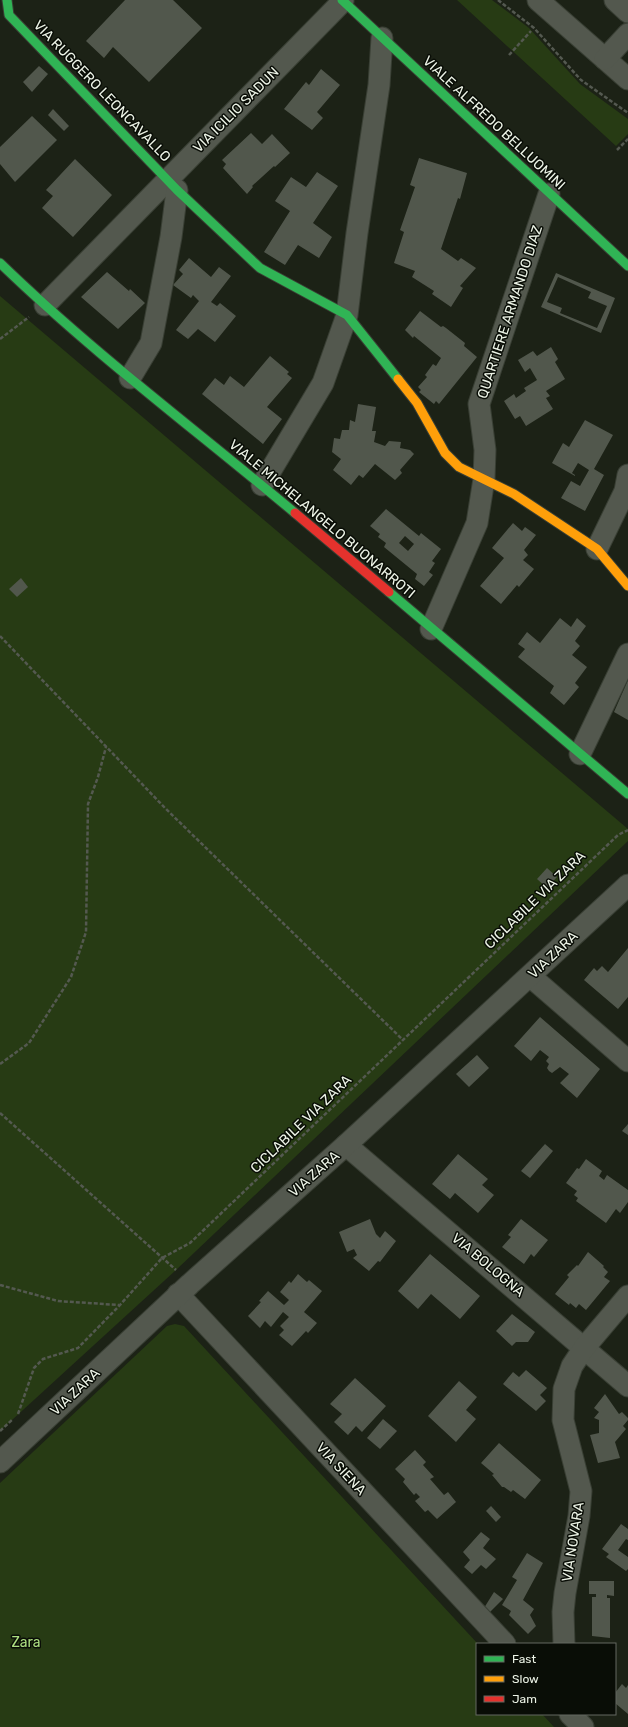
<svg xmlns="http://www.w3.org/2000/svg" width="628" height="1727" viewBox="0 0 628 1727" font-family="Rubik,sans-serif">
  <style>
    .green { fill: #273b14 }
    .building { fill: #51574c; fill-rule: evenodd }
    .lines { fill: none; stroke-linecap: round; stroke-linejoin: round }
    .street-casing { stroke: #393f34; stroke-width: 23 }
    .fast-casing { stroke: #393f34; stroke-width: 11 }
    .slow-casing { stroke: #393f34; stroke-width: 11 }
    .jam-casing { stroke: #393f34; stroke-width: 11 }
    .path { stroke: #545950; stroke-width: 2.5; stroke-dasharray: 4 2; stroke-linecap: butt }
    .street { stroke: #53584e; stroke-width: 21 }
    .fast { stroke: #30b455; stroke-width: 9 }
    .slow { stroke: #ff9f0a; stroke-width: 9 }
    .jam { stroke: #e5322d; stroke-width: 9 }
    .labels { text-anchor: middle; dominant-baseline: central; stroke-width: 3; stroke-linejoin: round; paint-order: stroke }
    .street-label { font-size: 14px; fill: #edf4e7; stroke: #090d06 }
    .park-label { font-size: 14px; fill: #addf81; stroke: #090d06 }
  </style>
  <rect width="100%" height="100%" fill="#1c2216"/>
  <g class="green">
    <polygon points="457,0 492,0 529,28 580,84 628,119 628,134 616,146"/>
    <polygon points="0,296 628,829 628,841 176,1270 0,1431"/>
    <polygon points="175,1324 184,1326 478,1644 477,1714 542,1714 554,1727 0,1727 0,1483 167,1326"/>
  </g>
  <g class="building">
    <polygon points="125,0 173,0 202,28 149,82 113,47 104,58 86,41"/>
    <polygon points="39,66 48,74 32,92 23,82"/>
    <polygon points="321,69 340,85 317,112 323,118 312,130 284,109 306,82 309,85"/>
    <polygon points="53,109 69,126 64,131 48,115"/>
    <polygon points="32,116 57,140 15,182 0,164 0,147"/>
    <polygon points="251,133 262,144 272,134 290,153 275,167 274,166 252,186 253,187 247,194 223,168 226,164 222,160"/>
    <polygon points="419,158 467,173 460,199 458,198 441,249 458,261 461,258 476,268 460,286 463,288 451,307 432,294 434,291 412,277 415,271 394,263 404,232 400,230 415,187 410,185"/>
    <polygon points="75,159 112,195 73,237 42,208 53,196 46,190"/>
    <polygon points="317,172 338,186 313,223 332,237 319,258 298,245 285,265 264,252 290,211 275,201 291,177 306,187"/>
    <polygon points="189,258 211,277 219,267 231,276 211,302 217,306 220,303 236,316 215,342 198,329 188,339 176,330 199,301 193,295 191,298 173,285 183,274 179,270"/>
    <polygon points="107,272 129,291 130,289 145,303 118,329 81,297"/>
    <path d="M 556,273 L 615,298 L 601,333 L 541,307 ZM 558,277 L 591,292 L 588,298 L 607,306 L 597,328 L 560,313 L 562,308 L 547,302 Z"/>
    <polygon points="420,311 441,327 443,326 446,328 465,343 464,346 477,357 439,404 436,401 434,404 419,392 421,390 418,387 427,377 425,375 433,364 436,366 441,358 414,336 413,338 405,330"/>
    <polygon points="551,347 558,359 555,362 565,379 546,391 550,396 546,398 553,409 526,426 520,416 515,419 504,401 514,394 516,398 526,391 524,388 537,380 530,368 525,372 518,360 533,351 537,356"/>
    <polygon points="270,356 289,372 287,374 292,378 267,407 282,419 263,444 202,394 215,378 224,385 230,376 244,387"/>
    <polygon points="358,404 376,407 372,431 376,431 374,442 385,446 389,441 401,442 400,448 410,450 414,454 400,470 402,473 395,480 375,464 363,478 359,475 351,485 333,470 341,459 332,452 334,438 340,439 342,430 349,430 350,420 355,422"/>
    <polygon points="585,420 613,435 594,469 604,475 585,511 561,498 571,481 580,486 589,470 578,463 572,473 575,475 575,476 552,463 563,443 569,447"/>
    <path d="M 386,509 L 419,536 L 421,533 L 441,549 L 432,561 L 435,563 L 429,572 L 433,575 L 424,586 L 415,579 L 417,574 L 384,547 L 386,543 L 378,537 L 380,534 L 370,526 ZM 405,536 L 414,544 L 408,551 L 399,543 Z"/>
    <polygon points="513,523 522,531 525,527 536,535 524,550 528,555 523,560 534,569 519,587 517,585 501,604 480,586 504,558 492,548"/>
    <polygon points="21,578 28,587 17,597 9,589"/>
    <polygon points="560,618 571,627 577,618 586,626 575,641 580,646 572,655 587,667 575,683 579,687 564,705 550,693 554,686 518,657 525,649 518,644 527,632 540,643"/>
    <polygon points="628,680 628,720 614,712"/>
    <polygon points="547,868 557,877 547,888 537,879"/>
    <polygon points="628,948 628,997 618,1009 584,980 594,968 597,971 602,966 608,972"/>
    <polygon points="540,1017 600,1069 577,1098 560,1083 569,1074 560,1067 552,1073 549,1071 547,1068 549,1064 546,1061 549,1057 540,1050 531,1061 514,1046"/>
    <polygon points="477,1055 489,1068 469,1087 456,1074"/>
    <polygon points="628,1124 628,1135 622,1131"/>
    <polygon points="545,1144 553,1151 530,1178 521,1171"/>
    <polygon points="458,1154 488,1179 482,1185 494,1195 478,1213 455,1193 450,1199 432,1184"/>
    <polygon points="586,1159 602,1171 599,1176 604,1180 607,1175 628,1190 628,1202 620,1213 616,1209 606,1223 576,1201 578,1198 574,1195 577,1191 566,1183 577,1168 579,1169"/>
    <polygon points="370,1219 376,1234 380,1238 385,1231 396,1241 380,1262 378,1261 369,1271 353,1258 357,1255 354,1249 347,1252 339,1232"/>
    <polygon points="521,1219 548,1240 534,1257 531,1254 524,1264 502,1247 511,1237 508,1235"/>
    <polygon points="588,1252 604,1266 603,1267 608,1272 604,1277 610,1281 586,1310 579,1304 576,1308 570,1303 569,1305 555,1294 569,1277 567,1275 577,1265 578,1266"/>
    <polygon points="430,1254 480,1296 460,1319 431,1294 418,1309 398,1291"/>
    <polygon points="298,1274 307,1282 309,1280 322,1291 304,1312 317,1323 308,1333 306,1331 292,1346 279,1335 284,1330 280,1326 289,1317 283,1312 271,1327 265,1321 260,1328 248,1316 261,1302 259,1301 268,1291 284,1305 289,1300 280,1292 289,1281 291,1283"/>
    <polygon points="512,1314 535,1332 528,1342 516,1342 512,1346 496,1331"/>
    <polygon points="526,1370 547,1388 540,1395 546,1401 536,1411 503,1384 513,1372 519,1377"/>
    <polygon points="355,1378 386,1406 362,1432 356,1426 348,1435 334,1422 342,1414 330,1404"/>
    <polygon points="459,1381 477,1397 466,1410 476,1419 456,1442 428,1416"/>
    <polygon points="605,1394 619,1414 622,1412 628,1418 628,1420 623,1426 626,1429 615,1442 620,1458 598,1463 590,1435 599,1433 599,1420 594,1418 599,1412 594,1408"/>
    <polygon points="383,1419 397,1431 380,1449 367,1438"/>
    <polygon points="499,1443 541,1480 525,1499 513,1490 511,1492 504,1487 502,1487 492,1475 494,1474 481,1463"/>
    <polygon points="415,1450 426,1462 423,1465 434,1477 430,1479 444,1495 448,1492 456,1502 437,1519 428,1510 425,1512 415,1501 420,1497 416,1493 414,1495 403,1482 405,1479 395,1469"/>
    <polygon points="491,1506 501,1517 496,1522 486,1511"/>
    <polygon points="621,1524 628,1529 628,1540 626,1539 618,1550 628,1557 628,1569 626,1571 606,1557 609,1554 602,1549"/>
    <polygon points="481,1532 490,1539 483,1548 496,1559 486,1569 481,1565 472,1574 464,1567 470,1560 463,1552"/>
    <polygon points="527,1553 543,1563 523,1600 534,1609 530,1615 536,1626 528,1634 509,1615 511,1611 502,1605 517,1580 512,1577"/>
    <polygon points="589,1581 614,1581 614,1596 607,1595 607,1598 610,1598 610,1638 592,1636 592,1597 596,1597 596,1594 589,1594"/>
    <polygon points="494,1592 503,1599 489,1613 484,1608"/>
    <polygon points="622,1684 626,1688 628,1685 628,1714 615,1703 615,1693"/>
  </g>
  <g class="lines">
    <defs>
      <g id="street">
        <polyline points="538,0 628,79"/>
        <polyline points="615,0 628,12"/>
        <polyline points="605,59 628,34"/>
        <polyline points="45,305 343,1"/>
        <polyline points="130,378 151,343 171,237 177,190"/>
        <polyline points="262,485 323,383 347,315 357,233 379,85 382,38"/>
        <polyline points="597,549 625,491 628,475"/>
        <polyline points="431,629 477,523 484,479 485,450 479,404 549,194"/>
        <polyline points="580,754 628,654"/>
        <polyline points="530,976 628,1061"/>
        <polyline points="346,1145 628,1386"/>
        <polyline points="178,1294 505,1644"/>
        <polyline points="0,1462 190,1284 346,1145 628,885"/>
        <polyline points="564,1644 563,1612 565,1593 579,1516 581,1491 563,1420 564,1389 572,1366 584,1348 628,1296"/>
        <polyline points="570,1714 583,1727"/>
      </g>
      <g id="fast">
        <polyline points="7,0 9,15 177,190 260,268 347,315 398,379"/>
        <polyline points="342,0 628,266"/>
        <path d="M 0,263 C 93,353 196,430 295,513"/>
        <polyline points="389,592 628,794"/>
      </g>
      <polyline id="slow" points="398,379 417,403 445,453 459,467 514,494 597,549 628,586"/>
      <polyline id="jam" points="295,513 389,592"/>
    </defs>
    <use href="#street" class="street-casing"/>
    <use href="#fast" class="fast-casing"/>
    <use href="#slow" class="slow-casing"/>
    <use href="#jam" class="jam-casing"/>
    <g class="path">
      <polyline points="498,0 534,28 581,80 628,113"/>
      <polyline points="509,55 531,31"/>
      <polyline points="617,150 628,139"/>
      <polyline points="0,339 29,317"/>
      <polyline points="0,636 165,808 403,1040"/>
      <polyline points="0,1064 29,1043 71,977 86,932 88,804 98,777 106,747"/>
      <polyline points="0,1113 176,1270"/>
      <polyline points="0,1285 58,1301 119,1305"/>
      <polyline points="18,1414 34,1368 43,1359 78,1348 120,1305 162,1258 190,1243 618,835 628,830"/>
      <polyline points="0,1431 13,1419"/>
    </g>
    <use href="#street" class="street"/>
    <use href="#fast" class="fast"/>
    <use href="#slow" class="slow"/>
    <use href="#jam" class="jam"/>
  </g>
  <g class="labels">
    <g class="street-label">
      <text transform="translate(102 91) rotate(46)">VIA RUGGERO LEONCAVALLO</text>
      <text transform="translate(236 110) rotate(-45)">VIA ICILIO SADUN</text>
      <text transform="translate(494 123) rotate(43)">VIALE ALFREDO BELLUOMINI</text>
      <text transform="translate(510 312) rotate(-72)">QUARTIERE ARMANDO DIAZ</text>
      <text transform="translate(322 519) rotate(40)">VIALE MICHELANGELO BUONARROTI</text>
      <text transform="translate(535 900) rotate(-44)">CICLABILE VIA ZARA</text>
      <text transform="translate(553 955) rotate(-43)">VIA ZARA</text>
      <text transform="translate(301 1124) rotate(-44)">CICLABILE VIA ZARA</text>
      <text transform="translate(314 1174) rotate(-41)">VIA ZARA</text>
      <text transform="translate(488 1265) rotate(40)">VIA BOLOGNA</text>
      <text transform="translate(75 1392) rotate(-43)">VIA ZARA</text>
      <text transform="translate(341 1469) rotate(47)">VIA SIENA</text>
      <text transform="translate(573 1542) rotate(-81)">VIA NOVARA</text>
    </g>
    <g class="park-label">
      <text x="26" y="1642">Zara</text>
    </g>
  </g>
  <rect x="476" y="1643" width="140" height="72" fill="#090d06" stroke="#646960"/>
  <rect x="484" y="1656" width="20" height="6" fill="#30b455" stroke="#646960"/>
  <text x="512" y="1663" font-size="12" fill="#edf4e7">Fast</text>
  <rect x="484" y="1676" width="20" height="6" fill="#ff9f0a" stroke="#646960"/>
  <text x="512" y="1683" font-size="12" fill="#edf4e7">Slow</text>
  <rect x="484" y="1696" width="20" height="6" fill="#e5322d" stroke="#646960"/>
  <text x="512" y="1703" font-size="12" fill="#edf4e7">Jam</text>
</svg>
